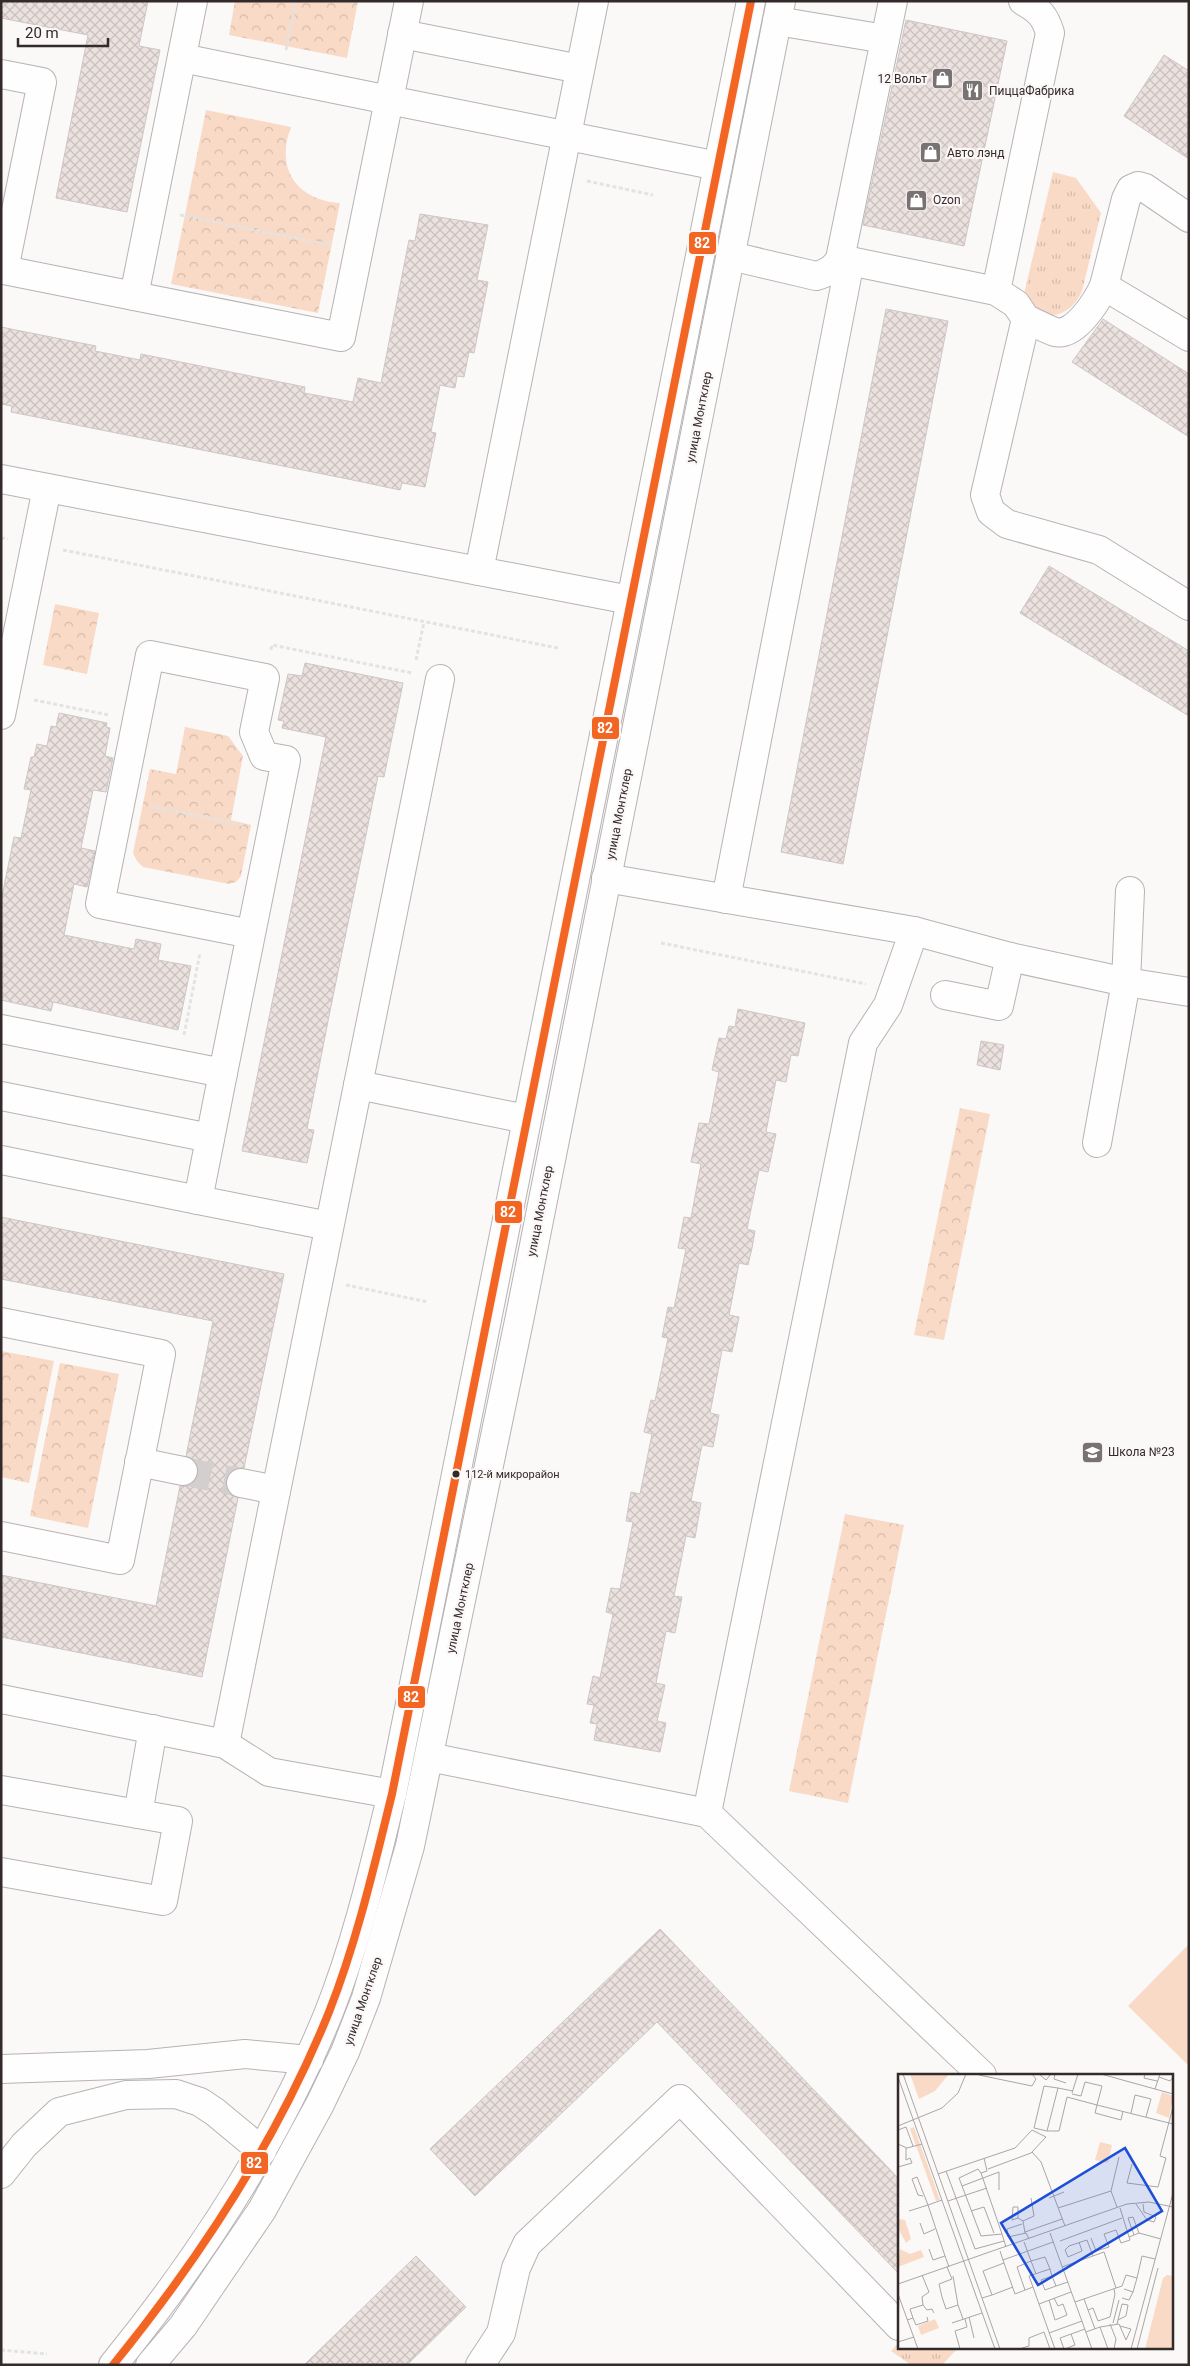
<svg xmlns="http://www.w3.org/2000/svg" width="1190" height="2366" viewBox="0 0 1190 2366" font-family="Roboto,sans-serif">
  <style>
    .grass { fill: url(#grass-tufts) }
    .forest { fill: url(#forest-crowns) }
    .pitch { fill: #f9dac6 }
    .building { fill: url(#building-cross-hatch); stroke: #cdc7c6 }
    .lines { fill: none; stroke-linecap: round; stroke-linejoin: round }
    .minor-tunnel { stroke: #d3cfcf; stroke-width: 28; stroke-dasharray: 28 14; stroke-linecap: butt }
    .minor-casing { stroke: #b8b2b3; stroke-width: 30 }
    .path { stroke: #e3e3e3; stroke-width: 3; stroke-dasharray: 4 2.5; stroke-linecap: butt }
    .minor { stroke: #fefefe; stroke-width: 28 }
    .bus-1-casing { stroke: #fcf7f7; stroke-width: 11 }
    .bus-1 { stroke: #f26522; stroke-width: 8 }
    .bus-dot { fill: #332a2a; stroke: #fcf7f7; stroke-width: 2 }
    .labels { text-anchor: middle; dominant-baseline: central; stroke-width: 4.5; stroke-linejoin: round; paint-order: stroke }
    .bus-label { font-size: 11px; fill: #332a2a; stroke: #fcf7f7; text-anchor: start }
    .poi-label { font-size: 12px; fill: #332a2a; stroke: #fcf7f7; text-anchor: start }
    .street-label { font-size: 12px; fill: #332a2a; stroke: #fcf7f7 }
    .inset-road { fill: none; stroke: #aba6a6; stroke-width: 1 }
    .view { fill: #1d4ed8; fill-opacity: 0.15; stroke: #1d4ed8; stroke-width: 2.5 }
    .inset-edge { fill: none; stroke: #332a2a; stroke-width: 2.5 }
    .line-badge { stroke: #fcf7f7; stroke-width: 2 }
    .badge-label { font-size: 14px; text-anchor: middle; font-weight: bold; fill: #fff }
  </style>
  <defs>
    <pattern id="grass-tufts" width="24" height="20" patternUnits="userSpaceOnUse" patternTransform="scale(1.25)"><rect width="24" height="20" fill="#f9dac6"/><path d="M3 7l-1-3M5 7V3M7 7l1-3M15 17l-1-3M17 17v-4M19 17l1-3" fill="none" stroke="#d6bbaa"/></pattern>
    <pattern id="forest-crowns" width="20" height="18" patternUnits="userSpaceOnUse" patternTransform="scale(1.25)"><rect width="20" height="18" fill="#f9dac6"/><path d="M2 6a3 3 0 1 1 6 0M12 15a3 3 0 1 1 6 0" fill="none" stroke="#d6bbaa"/></pattern>
    <pattern id="building-cross-hatch" width="8" height="8" patternUnits="userSpaceOnUse" patternTransform="scale(1.25)"><rect width="8" height="8" fill="#ebe1de"/><path d="M0 0l8 8M0 8l8-8" fill="none" stroke="#cac1bf"/></pattern>
  </defs>
  <rect width="100%" height="100%" fill="#fbf8f8"/>
  <g class="grass">
    <path d="M 1053,172 L 1076,178 L 1101,213 L 1082,291 C 1073,311 1060,316 1040,317 L 1023,298 Z"/>
    <polygon points="899,2342 899,2347 959,2347 942,2365 911,2365 891,2351"/>
  </g>
  <g class="forest">
    <polygon points="235,1 358,1 347,58 229,35"/>
    <path d="M 206,110 L 291,127 C 275,168 296,200 340,203 L 318,313 L 171,284 Z"/>
    <polygon points="55,604 99,613 87,674 43,665"/>
    <polygon points="185,727 228,736 243,756 231,820 251,825 241,876 236,882 229,884 143,867 137,861 133,853 150,769 176,774"/>
    <polygon points="960,1108 990,1114 944,1340 914,1335"/>
    <polygon points="1,1351 54,1361 29,1483 1,1477"/>
    <polygon points="60,1363 119,1374 88,1528 30,1516"/>
    <polygon points="845,1514 904,1525 848,1803 789,1791"/>
  </g>
  <polygon class="pitch" points="1189,1944 1189,2066 1128,2006"/>
  <g class="building">
    <polygon points="1,1 148,1 139,46 160,50 127,212 56,198 88,35 1,18"/>
    <polygon points="906,20 1007,41 964,246 863,225"/>
    <polygon points="1164,55 1189,71 1189,159 1124,116"/>
    <polygon points="420,214 488,225 477,280 488,282 474,353 469,352 464,377 457,376 455,388 440,385 431,432 436,433 425,487 402,483 400,490 348,479 11,412 12,406 1,404 1,327 96,346 95,351 140,360 141,354 305,387 304,393 353,402 358,378 381,383 409,240 415,241"/>
    <polygon points="886,309 948,321 843,864 781,852"/>
    <polygon points="1103,319 1189,374 1189,437 1072,362"/>
    <polygon points="1049,566 1189,651 1189,716 1020,613"/>
    <polygon points="305,663 403,683 384,777 378,776 329,1016 307,1129 314,1130 307,1163 242,1151 326,737 282,728 284,721 278,720 288,674 302,676"/>
    <polygon points="59,713 107,723 106,727 110,728 105,756 113,758 106,792 93,790 81,848 95,851 87,887 74,884 64,935 134,949 136,939 161,944 158,960 191,966 178,1030 53,1002 51,1011 1,1000 1,901 14,837 21,838 31,790 24,789 31,757 34,757 37,744 47,746 51,726 56,727"/>
    <polygon points="738,1009 805,1023 798,1056 791,1055 786,1082 776,1080 766,1132 776,1134 768,1172 759,1170 747,1229 755,1231 752,1248 748,1265 739,1263 729,1315 739,1317 732,1352 722,1350 716,1382 710,1413 719,1415 713,1447 702,1445 691,1501 701,1503 695,1538 686,1536 674,1596 682,1597 675,1633 666,1631 656,1683 665,1685 657,1721 666,1723 660,1752 594,1740 597,1724 590,1723 594,1705 587,1704 593,1676 600,1678 613,1614 606,1612 611,1588 620,1589 633,1522 626,1521 631,1492 640,1494 652,1434 644,1432 651,1400 655,1401 668,1338 662,1337 668,1307 674,1308 686,1249 678,1248 684,1217 691,1218 701,1164 691,1162 699,1123 709,1124 719,1072 712,1070 719,1038 726,1039 729,1026 735,1027"/>
    <polygon points="981,1041 1004,1045 1000,1070 977,1065"/>
    <polygon points="1,1217 284,1274 244,1468 236,1468 229,1473 226,1479 226,1488 231,1495 238,1498 202,1677 1,1637 1,1575 156,1606 180,1486 188,1486 194,1482 198,1475 198,1466 193,1459 186,1456 213,1321 1,1279"/>
    <polygon points="660,1929 899,2179 899,2274 657,2022 475,2196 430,2149"/>
    <polygon points="416,2256 466,2307 407,2365 304,2365"/>
  </g>
  <g class="lines">
    <polyline class="minor-tunnel" points="183,1471 241,1483"/>
    <defs>
      <g id="minor">
        <polyline points="409,1 389,100 718,166"/>
        <polyline points="777,21 885,39"/>
        <polyline points="402,34 580,69"/>
        <polyline points="1,74 42,82 4,270 1,269"/>
        <path d="M 731,256 L 816,276 C 827,273 834,269 840,259 L 893,1"/>
        <polyline points="840,259 996,291 1016,304 1026,319 985,495 991,512 1007,524 1099,550 1189,606"/>
        <polyline points="4,270 134,296 193,1"/>
        <polyline points="1104,286 1126,199 1131,189 1138,186 1145,188 1189,218"/>
        <path d="M 996,291 L 1050,33 C 1045,16 1039,10 1023,1"/>
        <polyline points="134,296 341,337 389,100 182,58"/>
        <path d="M 1026,319 C 1036,323 1046,329 1055,332 C 1075,337 1097,301 1104,286 L 1189,337"/>
        <polyline points="1,479 630,600"/>
        <polyline points="479,571 594,1"/>
        <polyline points="1,715 47,488"/>
        <polyline points="606,878 914,931 1010,957 1126,982 1189,992"/>
        <polyline points="726,899 850,261"/>
        <polyline points="945,995 999,1006 1010,957"/>
        <polyline points="1,1029 223,1073 286,760 264,756 254,732 265,678 150,655 100,904 251,934"/>
        <polyline points="223,1073 198,1200 329,1226"/>
        <polyline points="358,1085 526,1119"/>
        <polyline points="1,1096 210,1138"/>
        <polyline points="1097,1143 1126,982 1130,891"/>
        <polyline points="1,1160 198,1200"/>
        <polyline points="1,1322 161,1354 120,1560 1,1536"/>
        <polyline points="139,1462 183,1471"/>
        <polyline points="241,1483 276,1490"/>
        <polyline points="1,1699 225,1744 269,1772 392,1794"/>
        <polyline points="225,1744 440,679"/>
        <polyline points="429,1757 707,1813 863,1043 888,1005 914,931"/>
        <polyline points="1,1790 178,1821 163,1901 1,1872"/>
        <polyline points="707,1813 982,2075"/>
        <polyline points="138,1814 153,1729"/>
        <polyline points="1,2069 148,2064 245,2054 309,2060"/>
        <polyline points="1,2174 24,2145 59,2112 126,2095 176,2094 200,2102 215,2112 262,2151"/>
        <path d="M 113,2365 C 200,2258 277,2141 329,2012 C 357,1941 374,1867 392,1794 L 751,1"/>
        <polyline points="150,2365 183,2326 262,2210 320,2104 345,2052 366,1998 410,1846 520,1316 781,1"/>
        <polyline points="480,2365 501,2333 516,2268 527,2244 680,2099 899,2326"/>
      </g>
    </defs>
    <use href="#minor" class="minor-casing"/>
    <g class="path">
      <polyline points="286,50 296,1"/>
      <polyline points="587,181 653,195"/>
      <polyline points="180,215 331,245"/>
      <polyline points="1,538 8,539"/>
      <polyline points="63,550 558,648"/>
      <polyline points="271,650 272,645 412,673"/>
      <polyline points="416,660 424,622"/>
      <polyline points="34,700 109,715"/>
      <polyline points="150,806 244,825"/>
      <polyline points="661,943 866,984"/>
      <polyline points="184,1035 200,953"/>
      <polyline points="346,1285 428,1302"/>
      <polyline points="1,2350 47,2354"/>
    </g>
    <use href="#minor" class="minor"/>
    <defs>
      <path id="bus-1" d="M 113,2365 C 200,2258 277,2141 329,2012 C 357,1941 374,1867 392,1794 L 751,1"/>
    </defs>
    <use href="#bus-1" class="bus-1-casing"/>
    <use href="#bus-1" class="bus-1"/>
  </g>
  <defs>
    <symbol id="shop-square" viewBox="-11 -11 22 22"><rect x="-9" y="-9" width="18" height="18" rx="4" fill="#797272" stroke="#fcf7f7"/><path d="M-5-2.5h2.3a2.7 3.5 0 0 1 5.4 0H5L5.5 6h-11ZM-1.5-2.5h3a1.5 2.3 0 0 0-3 0Z" fill="#fff"/></symbol>
    <symbol id="restaurant-square" viewBox="-11 -11 22 22"><rect x="-9" y="-9" width="18" height="18" rx="4" fill="#797272" stroke="#fcf7f7"/><path d="M-5-6h1v4h1v-4h1v4h1v-4h1v5L-1.5 .5V6h-2V.5L-5-1ZM5-6V6H3V1.5H1.5Q1.5-4 5-6Z" fill="#fff"/></symbol>
    <symbol id="school-square" viewBox="-11 -11 22 22"><rect x="-9" y="-9" width="18" height="18" rx="4" fill="#797272" stroke="#fcf7f7"/><path d="M0-5L7-2L0 1L-7-2ZM-4 1L0 2.5L4 1V4Q0 6-4 4Z" fill="#fff"/></symbol>
  </defs>
  <g fill-rule="evenodd">
    <use href="#shop-square" x="930" y="66" width="25" height="25"/>
    <use href="#restaurant-square" x="960" y="78" width="25" height="25"/>
    <use href="#shop-square" x="918" y="140" width="25" height="25"/>
    <use href="#shop-square" x="904" y="188" width="25" height="25"/>
    <use href="#school-square" x="1080" y="1440" width="25" height="25"/>
  </g>
  <circle class="bus-dot" cx="456" cy="1474" r="4.5"/>
  <g class="labels">
    <g class="bus-label">
      <text x="465" y="1474">112-й микрорайон</text>
    </g>
    <g class="poi-label">
      <text x="927" y="79" text-anchor="end">12 Вольт</text>
      <text x="989" y="91">ПиццаФабрика</text>
      <text x="947" y="153">Авто лэнд</text>
      <text x="933" y="200">Ozon</text>
      <text x="1108" y="1452">Школа №23</text>
    </g>
    <g class="street-label">
      <text transform="translate(699 417) rotate(-79)">улица Монтклер</text>
      <text transform="translate(619 814) rotate(-79)">улица Монтклер</text>
      <text transform="translate(540 1211) rotate(-79)">улица Монтклер</text>
      <text transform="translate(460 1608) rotate(-78)">улица Монтклер</text>
      <text transform="translate(363 2001) rotate(-71)">улица Монтклер</text>
    </g>
  </g>
  <g transform="translate(898 2074)">
    <rect width="275" height="275" fill="#fbf8f8"/>
    <path d="M 264,18 L 275,22 L 271,44 L 258,39 ZM 16,53 L 42,126 L 38,127 L 12,55 ZM 2,175 L 12,180 L 23,176 L 26,183 L 0,193 Z" fill="#f9dac6"/>
    <path d="M 12,0 L 51,0 L 37,17 L 21,25 ZM 269,201 L 275,202 L 275,275 L 247,275 L 265,204 Z" fill="#f9dac6"/>
    <path d="M 202,68 L 214,71 L 210,89 L 197,86 ZM 1,145 L 7,146 L 11,158 L 13,165 L 8,169 L 0,154 ZM 37,245 L 41,254 L 23,261 L 20,252 Z" fill="#f9dac6"/>
    <path class="inset-road" d="M 5,0 L 102,275M 141,0 L 148,6 L 153,0M 157,0 L 156,5 L 168,9M 203,0 L 275,20M 247,0 L 246,4 L 259,7M 81,1 L 134,12 L 138,5 L 134,0M 0,3 L 97,275M 261,3 L 272,7 L 275,3M 160,14 L 146,12 L 136,54 L 149,57 L 160,14 L 175,17M 257,15 L 262,0M 174,19 L 180,0M 225,37 L 223,46 L 197,39 L 199,31 L 275,50M 233,39 L 237,21 L 253,25 L 248,43M 0,52 L 44,34 L 60,19 L 68,0M 0,56 L 8,53 L 15,72M 149,57 L 161,57 L 169,23 L 199,31 L 204,12 L 187,8 L 183,22 L 174,20M 0,70 L 9,74 L 24,70M 134,78 L 143,88 L 167,152M 86,84 L 89,97 L 83,99 L 80,95 L 61,104 L 83,162 L 104,160 L 108,173M 234,90 L 229,109 L 260,113 L 268,84 L 262,82 L 275,33M 0,93 L 14,89 L 12,84 L 8,86 L 8,74M 48,97 L 77,175 L 106,167M 83,99 L 104,160M 40,100 L 117,74 L 134,56 L 148,63 L 133,79 L 90,95M 64,112 L 101,98 L 101,116M 213,117 L 221,83M 25,122 L 20,121 L 14,105 L 19,103 L 30,131 L 44,126M 151,124 L 166,118M 50,127 L 89,114M 238,130 L 249,146 L 256,148 L 258,143 L 246,138 L 245,130M 160,134 L 213,117 L 219,133M 11,137 L 30,131 L 47,182M 73,137 L 86,133 L 96,159M 120,144 L 114,146 L 115,133 L 120,133 L 120,144 L 125,147M 22,149 L 26,160 L 37,155M 124,150 L 109,155 L 110,163 L 128,159 L 131,165M 127,158 L 164,145M 127,159 L 125,147 L 136,142 L 133,124M 152,159 L 194,275M 241,159 L 263,165M 231,163 L 241,159 L 235,143 L 230,144 L 236,161M 193,164 L 198,177 L 211,173 L 206,160 L 218,156 L 223,169 L 232,166 L 222,134M 162,167 L 224,144M 126,168 L 133,187 L 119,193 L 127,216M 181,168 L 184,177 L 170,183 L 167,176 L 171,172 L 189,166 L 195,182M 31,175 L 35,186 L 47,182 L 51,193M 105,186 L 155,168M 106,189 L 117,220 L 135,213 L 131,202 L 152,195 L 154,202M 49,193 L 54,205 L 41,210 L 44,223 L 48,235 L 60,231 L 65,245M 164,193 L 206,178 L 218,214M 138,200 L 133,187 L 147,183 L 152,195M 24,201 L 31,218 L 24,223 L 25,231 L 29,236 L 34,235 L 36,239M 55,202 L 60,231M 0,210 L 229,130 L 251,128 L 275,133M 158,212 L 147,216 L 143,206 L 154,202 L 158,212 L 170,208M 135,213 L 141,230 L 173,218M 226,215 L 235,218 L 239,204M 0,220 L 20,275M 94,221 L 115,213M 84,224 L 94,221 L 85,197 L 106,189 L 102,177M 224,224 L 231,226 L 235,218M 186,225 L 197,255M 151,226 L 157,246 L 169,241 L 165,230 L 160,232 L 156,224M 177,228 L 224,212 L 228,201 L 239,204 L 244,182 L 257,185M 141,230 L 157,275M 190,236 L 195,234 L 200,247 L 212,243 L 217,220 L 216,215M 71,243 L 76,264M 15,244 L 12,235 L 25,231M 9,246 L 15,244 L 18,251 L 30,247 L 29,243M 54,249 L 84,239M 215,249 L 221,226M 212,250 L 218,265 L 216,275M 219,250 L 224,230 L 230,231 L 228,242 L 220,246M 222,252 L 233,255 L 228,266M 202,253 L 221,250 L 228,266M 188,258 L 202,253 L 210,275M 151,259 L 184,247M 0,268 L 16,263M 62,275 L 57,257 L 69,253 L 67,245M 121,275 L 131,272 L 131,264 L 146,258 L 152,275M 166,275 L 162,264 L 187,255M 167,275 L 177,271 L 173,260M 233,275 L 275,119M 239,275 L 260,194"/>
    <path class="view" d="M 227,74 L 264,137 L 140,211 L 103,149 Z"/>
    <rect width="275" height="275" class="inset-edge"/>
  </g>
  <g class="line-badge">
    <rect x="688" y="231" width="29" height="24" rx="5" fill="#f26522"/>
    <rect x="591" y="716" width="29" height="24" rx="5" fill="#f26522"/>
    <rect x="494" y="1200" width="29" height="24" rx="5" fill="#f26522"/>
    <rect x="397" y="1685" width="29" height="24" rx="5" fill="#f26522"/>
    <rect x="240" y="2151" width="29" height="24" rx="5" fill="#f26522"/>
  </g>
  <g class="badge-label">
    <text x="702" y="248">82</text>
    <text x="605" y="733">82</text>
    <text x="508" y="1217">82</text>
    <text x="411" y="1702">82</text>
    <text x="254" y="2168">82</text>
  </g>
  <rect width="1190" height="2366" fill="none" stroke="#332a2a" stroke-width="5"/>
  <path d="M18 38v8h90v-8" fill="none" stroke="#332a2a" stroke-width="2.5"/>
  <text x="25" y="38" font-size="15" fill="#332a2a" stroke="#fcf7f7" stroke-width="4" paint-order="stroke">20 m</text>
</svg>
